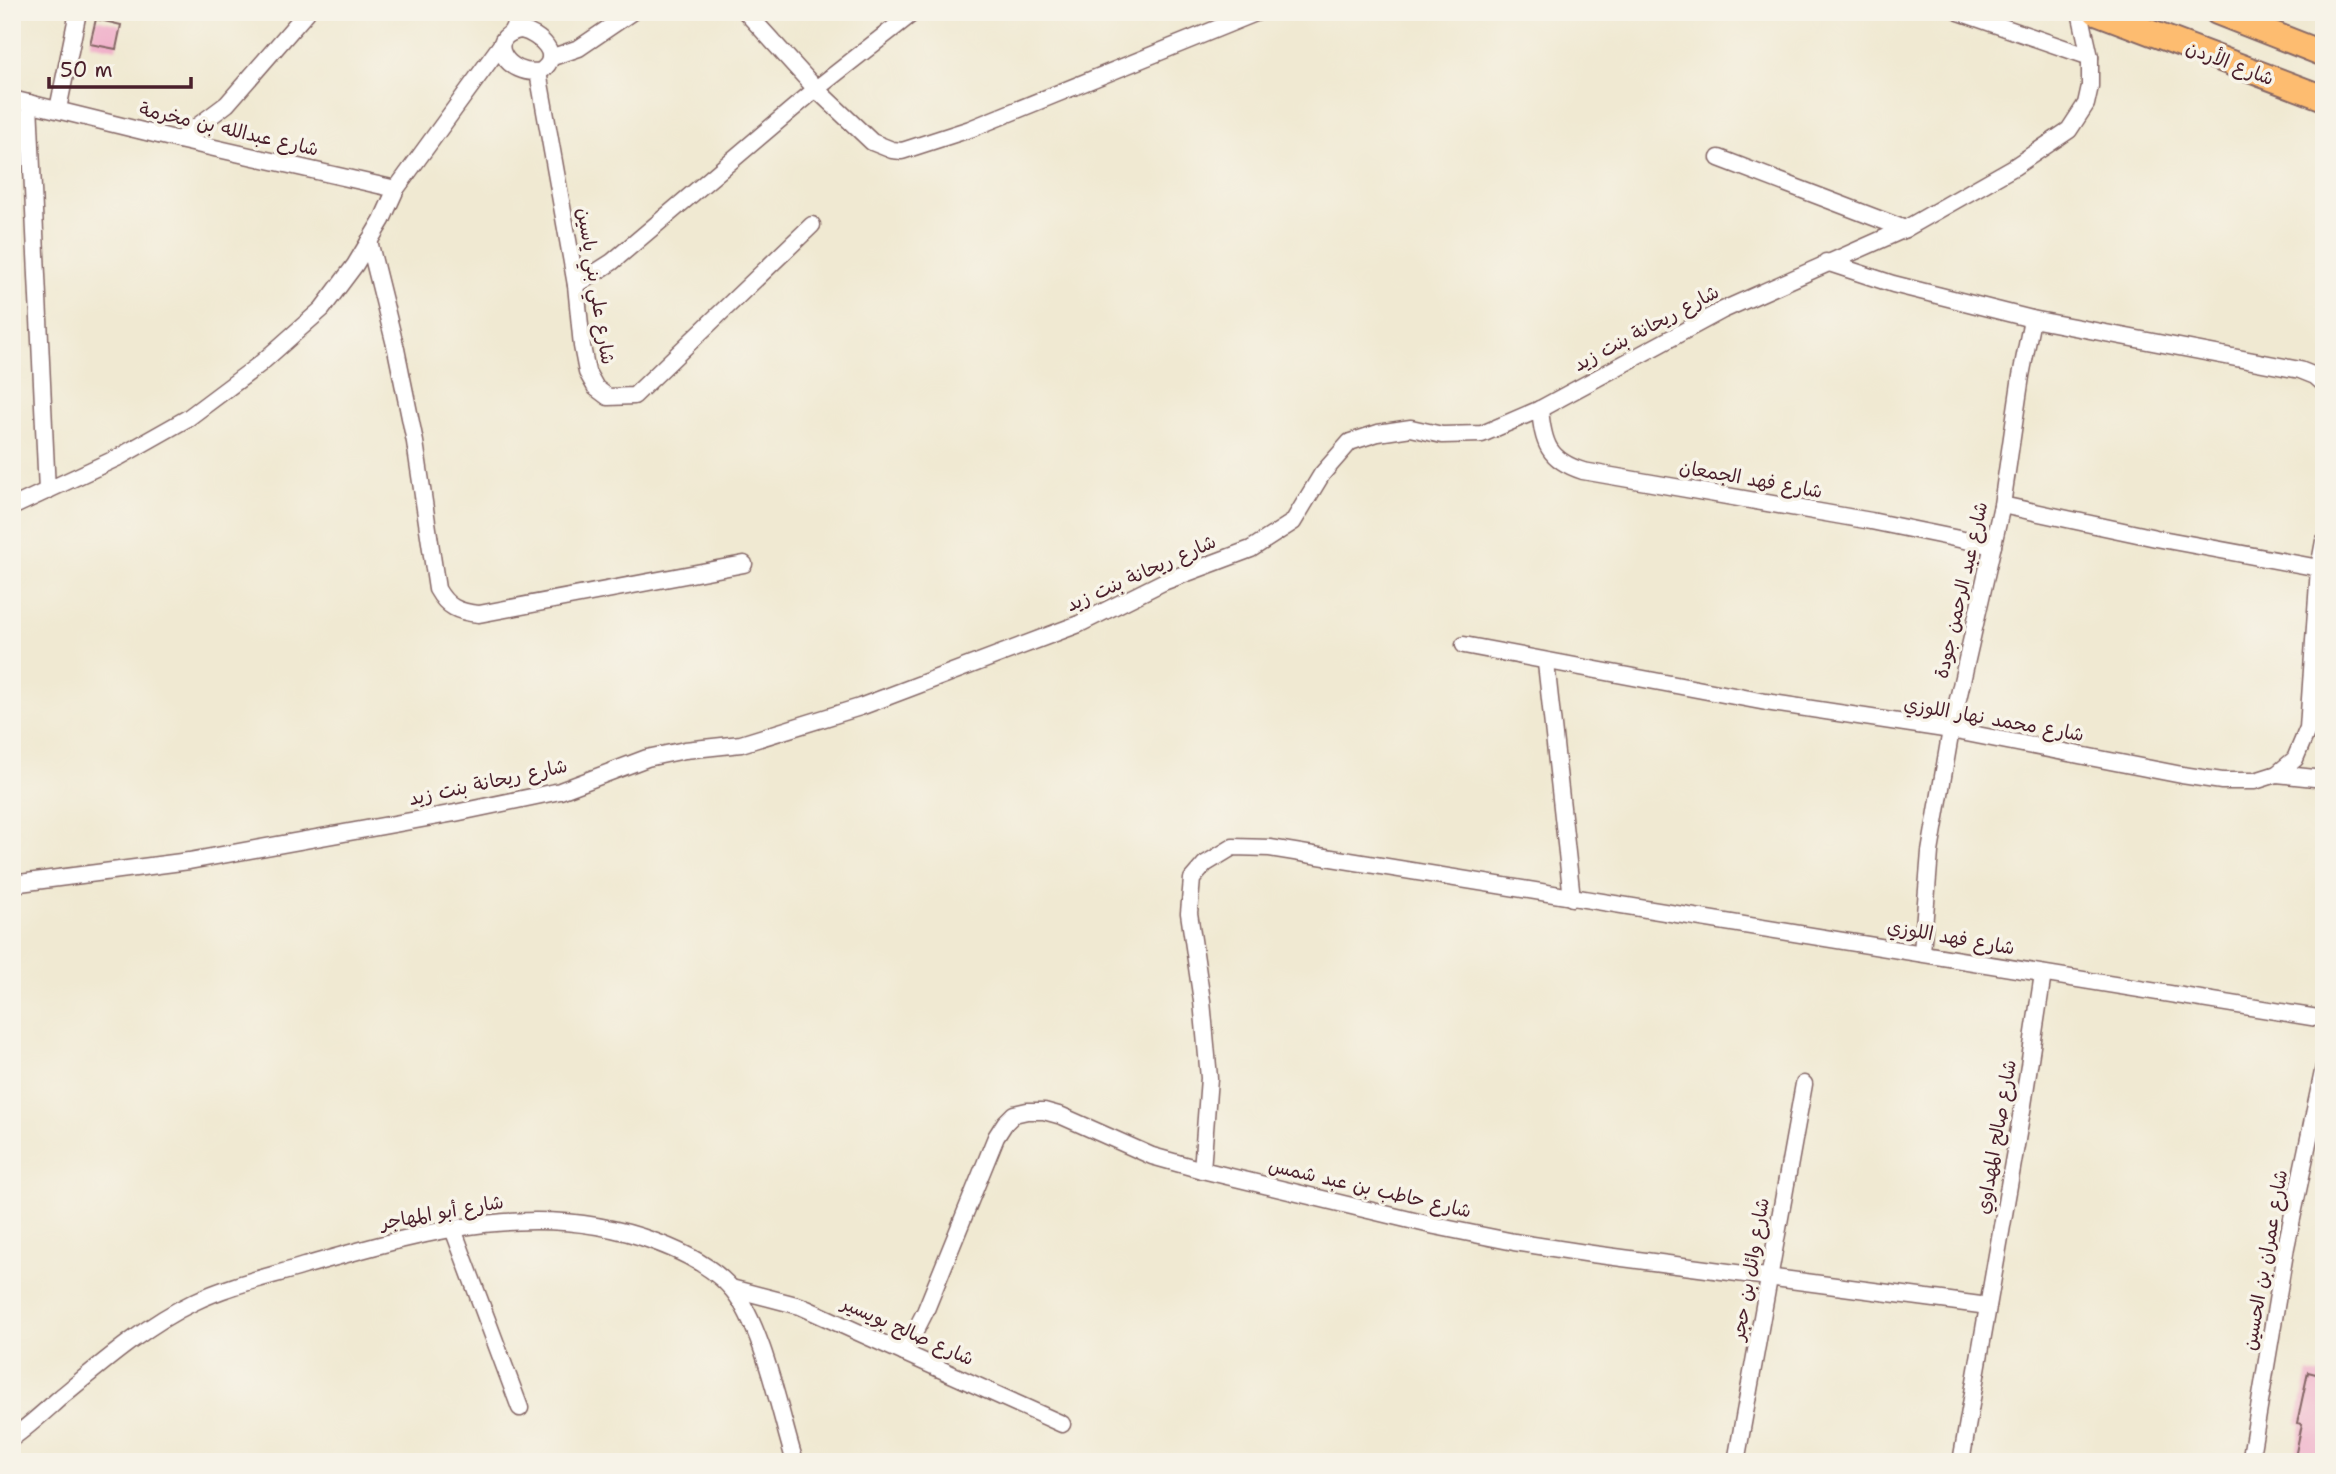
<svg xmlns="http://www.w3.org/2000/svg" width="2336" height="1474" viewBox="0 0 2336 1474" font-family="'Shantell Sans','Playpen Sans Arabic',sans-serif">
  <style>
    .building { fill: #f0aec9 }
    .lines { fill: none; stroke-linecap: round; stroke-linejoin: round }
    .minor-casing { stroke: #846665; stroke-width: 19 }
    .trunk-casing { stroke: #846665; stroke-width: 28 }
    .minor { stroke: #fff; stroke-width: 16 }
    .trunk { stroke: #fdbc6f; stroke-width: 24 }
    .labels { text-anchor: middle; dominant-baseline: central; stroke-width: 7; stroke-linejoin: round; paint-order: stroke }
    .street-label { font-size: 19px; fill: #4a1f2b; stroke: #f7f3e8 }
  </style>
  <rect width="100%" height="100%" fill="#f7f3e8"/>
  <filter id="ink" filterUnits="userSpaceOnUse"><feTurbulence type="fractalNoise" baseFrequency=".0143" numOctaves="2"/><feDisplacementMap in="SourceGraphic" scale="14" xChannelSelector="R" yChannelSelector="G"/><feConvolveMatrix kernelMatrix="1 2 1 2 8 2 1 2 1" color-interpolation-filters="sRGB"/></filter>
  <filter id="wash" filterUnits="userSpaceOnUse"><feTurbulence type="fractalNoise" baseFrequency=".00686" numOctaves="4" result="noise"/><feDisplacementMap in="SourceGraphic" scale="28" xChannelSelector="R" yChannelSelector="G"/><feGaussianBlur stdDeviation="1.57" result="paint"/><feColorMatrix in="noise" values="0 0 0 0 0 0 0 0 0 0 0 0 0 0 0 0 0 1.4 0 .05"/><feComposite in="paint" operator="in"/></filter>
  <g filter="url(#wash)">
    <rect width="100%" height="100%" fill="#f0e9d2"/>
    <g id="blocks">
      <g class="building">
        <polygon points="96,19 121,25 116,49 90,44"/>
        <polygon points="2308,1372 2324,1376 2324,1462 2294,1462 2302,1424 2297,1423"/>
      </g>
    </g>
  </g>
  <g filter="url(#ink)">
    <use href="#blocks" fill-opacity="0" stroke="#846665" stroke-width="2"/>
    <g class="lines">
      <defs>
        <g id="minor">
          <polyline points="746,12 816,89 872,142 892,150 902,151 970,129 1258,12"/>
          <polyline points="1959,12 2090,57"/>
          <path d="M 521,30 C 539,34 564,55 541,71 C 508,78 482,37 521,30 Z"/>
          <polyline points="511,33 521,12"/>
          <polyline points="550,58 579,48 632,12"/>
          <polyline points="538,72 576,285 582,346 587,372 596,388 608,397 634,396 812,225"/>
          <polyline points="12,99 179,140 396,189"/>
          <polyline points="29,103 47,491"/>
          <polyline points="58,109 78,12"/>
          <polyline points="179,140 227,104 307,12"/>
          <polyline points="1719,158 1905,229"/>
          <path d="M 369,241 L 396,349 L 415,442 L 437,589 C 447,607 458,612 479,614 L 744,564"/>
          <polyline points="1826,262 1893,284 2032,319 2300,370 2315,376 2324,384"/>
          <polyline points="576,285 612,262 816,89 914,12"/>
          <path d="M 1540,409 C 1543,443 1548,460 1583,471 L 1871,521 L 1993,546"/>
          <polyline points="2002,505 2156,538 2319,568"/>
          <polyline points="12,507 119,457 188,418 260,364 322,309 355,265 382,220 396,189 501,45"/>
          <polyline points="1464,645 1766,702 1951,730 2182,775 2222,781 2255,781 2277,774 2295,759 2308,728 2319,568 2324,541"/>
          <polyline points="1546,663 1572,898"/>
          <polyline points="2277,774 2324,779"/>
          <polyline points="12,884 189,861 455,813 560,791 647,758 685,750 741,744 860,707 1079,624 1163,582 1251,549 1293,522 1322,474 1350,442 1378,433 1411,428 1442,435 1482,434 1540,409 1723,310 1905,229 2014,167 2069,130 2086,104 2090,86 2090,57 2080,12"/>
          <polyline points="1922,952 1930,852 1951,730 2002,505 2021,376 2032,319"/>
          <polyline points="1202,1170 1209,1078 1202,1001 1189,913 1192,879 1205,864 1233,847 1270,848 2324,1019"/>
          <polyline points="453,1229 520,1408"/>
          <polyline points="731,1288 800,1306 1062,1424"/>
          <polyline points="904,1353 925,1312 996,1137 1005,1123 1014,1114 1027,1111 1044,1111 1062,1116 1152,1156 1202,1170 1435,1226 1514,1242 1592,1254 1988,1306"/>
          <path d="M 12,1438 C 29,1426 45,1411 61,1397 C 102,1363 146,1325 194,1302 C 229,1285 268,1277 304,1266 C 421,1233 537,1197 656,1242 C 683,1252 713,1267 732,1289 C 763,1326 780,1414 795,1462"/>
          <polyline points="1736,1462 1804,1084"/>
          <polyline points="1961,1462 2023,1105 2043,974"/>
          <polyline points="2250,1462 2286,1247 2324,1067"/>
        </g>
        <g id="trunk">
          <polyline points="2096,12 2324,98"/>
          <polyline points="2217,12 2324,54"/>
        </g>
      </defs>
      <use href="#minor" class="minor-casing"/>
      <use href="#trunk" class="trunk-casing"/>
      <use href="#minor" class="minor"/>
      <use href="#trunk" class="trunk"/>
    </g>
  </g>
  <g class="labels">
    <g class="street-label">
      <text transform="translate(2230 63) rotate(21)">شارع الأردن</text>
      <text transform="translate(229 129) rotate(13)">شارع عبدالله بن مخرمة</text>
      <text transform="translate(596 286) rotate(81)">شارع علي بني ياسين</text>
      <text transform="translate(1646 328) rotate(-28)">شارع ريحانة بنت زيد</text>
      <text transform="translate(1751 479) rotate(10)">شارع فهد الجمعان</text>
      <text transform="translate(1141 573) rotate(-24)">شارع ريحانة بنت زيد</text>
      <text transform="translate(1961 590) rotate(-77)">شارع عبد الرحمن جودة</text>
      <text transform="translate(1994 719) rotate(10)">شارع محمد نهار اللوزي</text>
      <text transform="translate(488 782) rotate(-12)">شارع ريحانة بنت زيد</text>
      <text transform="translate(1951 937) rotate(10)">شارع فهد اللوزي</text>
      <text transform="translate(1996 1137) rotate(-80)">شارع صالح المهداوي</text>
      <text transform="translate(1370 1188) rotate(13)">شارع حاطب بن عبد شمس</text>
      <text transform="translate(442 1212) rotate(-10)">شارع أبو المهاجر</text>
      <text transform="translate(2265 1260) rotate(-80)">شارع عمران بن الحسين</text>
      <text transform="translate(1750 1269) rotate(-80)">شارع وائل بن حجر</text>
      <text transform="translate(908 1331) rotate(24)">شارع صالح بويسير</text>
    </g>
  </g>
  <rect width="2336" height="1474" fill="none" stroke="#f7f3e8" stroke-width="42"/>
  <path d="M49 77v10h142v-10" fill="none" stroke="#4a1f2b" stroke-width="3.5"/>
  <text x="60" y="77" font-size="21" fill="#4a1f2b" stroke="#f7f3e8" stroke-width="5" paint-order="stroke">50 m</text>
</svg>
